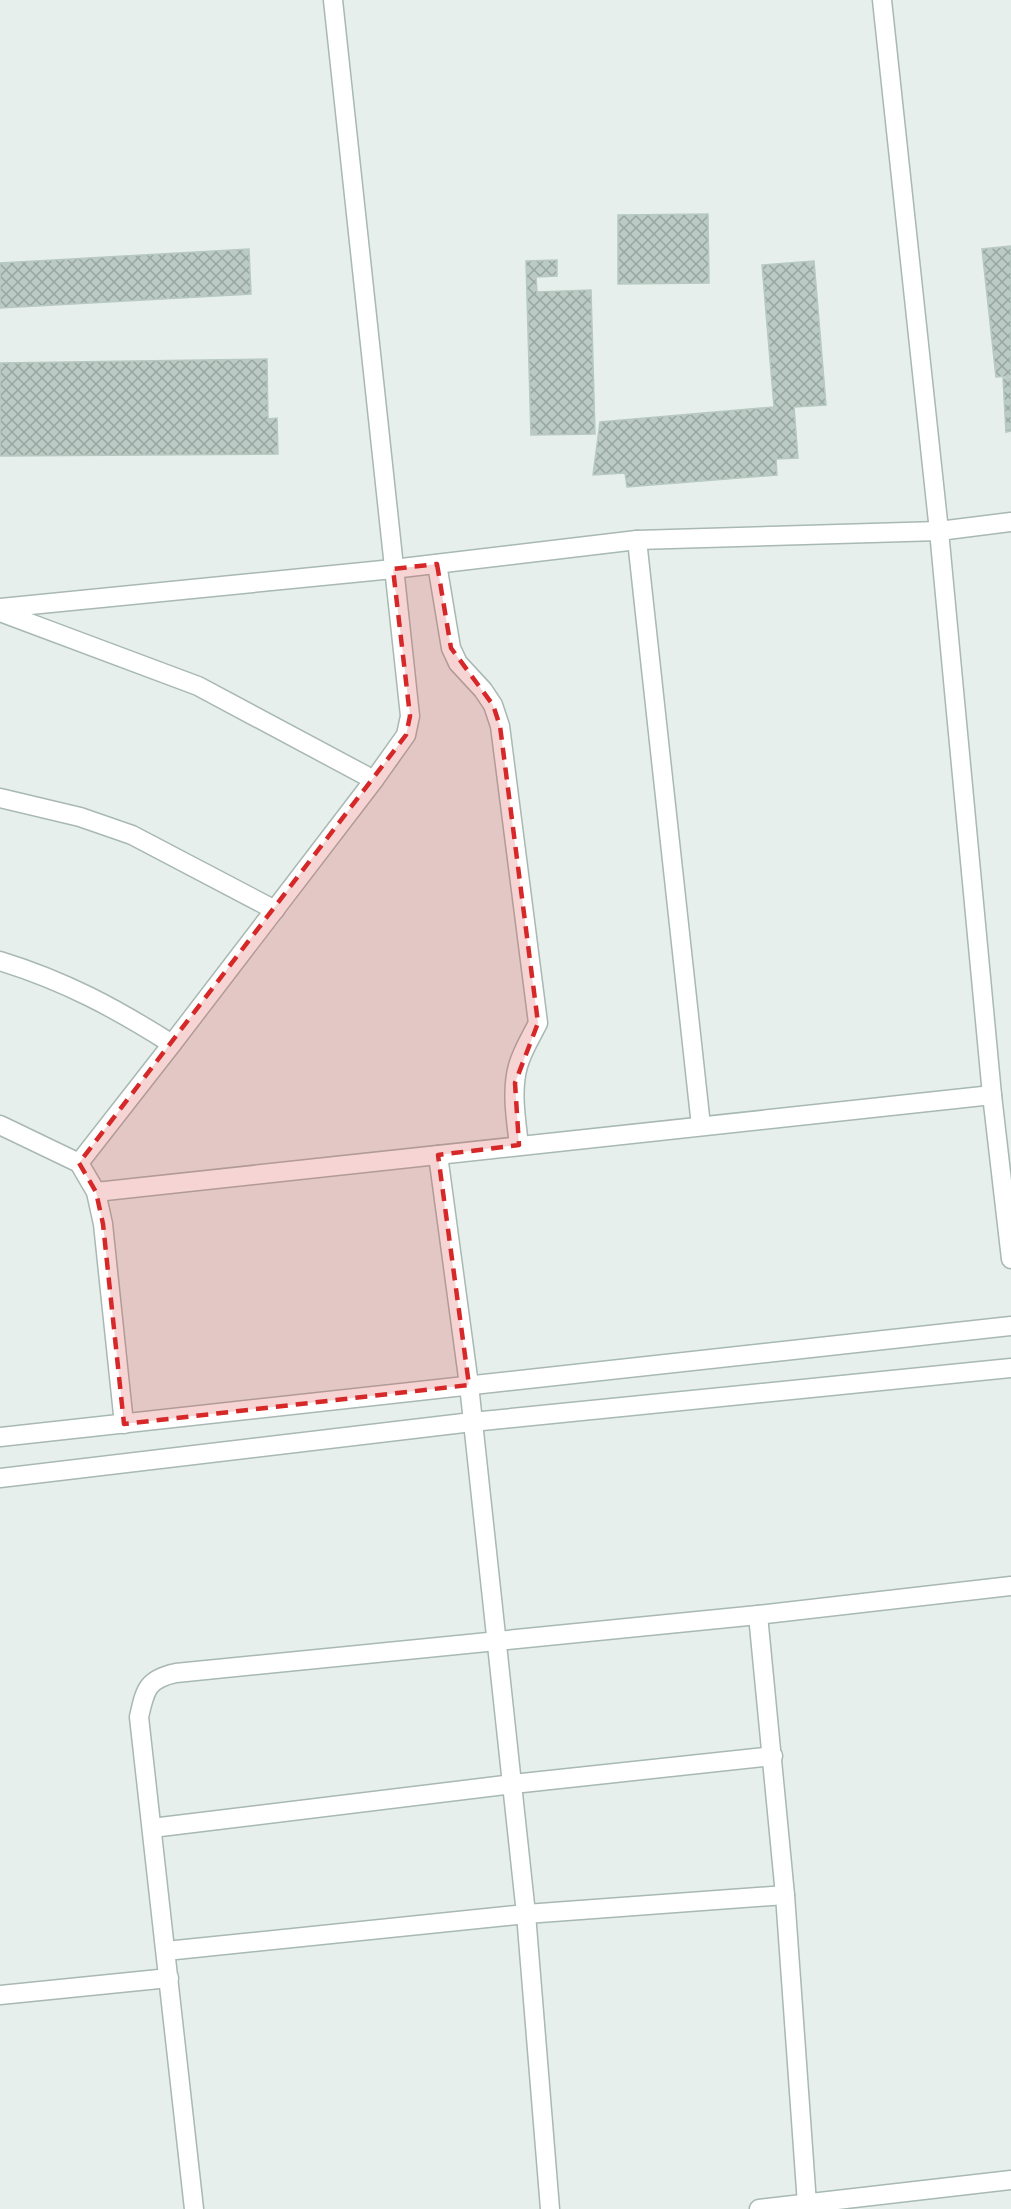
<svg xmlns="http://www.w3.org/2000/svg" width="1011" height="2209" viewBox="0 0 1011 2209" font-family="'Titillium Web',sans-serif">
  <style>
    .building { fill: url(#building-cross-hatch); stroke: #b8c9c2; stroke-width: 1.5 }
    .lines { fill: none; stroke-linecap: round; stroke-linejoin: round }
    .minor-casing { stroke: #a8b8b2; stroke-width: 21 }
    .minor { stroke: #fff; stroke-width: 18 }
    .marked { fill: #d62828; fill-opacity: 0.2; stroke: #d62828; stroke-width: 4.5; stroke-dasharray: 12 8; stroke-linejoin: round }
  </style>
  <defs>
    <pattern id="building-cross-hatch" width="8" height="8" patternUnits="userSpaceOnUse" patternTransform="scale(1.5)"><rect width="8" height="8" fill="#bbcac4"/><path d="M0 0l8 8M0 8l8-8" fill="none" stroke="#98a6a0"/></pattern>
  </defs>
  <rect width="100%" height="100%" fill="#e6efeb"/>
  <g class="building">
    <polygon points="708,214 709,283 618,284 618,215"/>
    <polygon points="1011,246 1011,376 996,377 982,249"/>
    <polygon points="249,249 251,294 0,308 0,263"/>
    <polygon points="557,260 557,276 536,277 537,292 591,290 595,434 531,435 526,261"/>
    <polygon points="814,261 826,405 794,407 798,458 776,459 777,475 627,487 625,473 593,475 600,422 774,407 762,265"/>
    <polygon points="267,359 268,419 277,418 278,454 0,456 0,363"/>
    <polygon points="1003,378 1011,378 1011,431 1006,432"/>
  </g>
  <g class="lines">
    <defs>
      <g id="minor">
        <polyline points="882,0 939,531 992,1095 1011,1259"/>
        <polyline points="637,540 701,1126"/>
        <path d="M 437,564 L 451,648 L 458,663 L 483,690 L 493,705 L 500,726 L 538,1023 C 531,1037 522,1051 518,1066 C 511,1091 516,1119 519,1145"/>
        <polyline points="0,608 393,569 637,540 939,531 1011,522"/>
        <polyline points="0,612 198,686 374,780"/>
        <polyline points="0,798 80,817 132,835 275,910"/>
        <path d="M 0,961 C 65,981 115,1008 172,1044"/>
        <polyline points="0,1125 79,1163 96,1192 103,1224 124,1424"/>
        <polyline points="438,1155 469,1385 526,1914 550,2209"/>
        <polyline points="79,1163 172,1044 374,780 406,735 410,716 333,0"/>
        <polyline points="96,1192 992,1095"/>
        <polyline points="0,1437 1011,1326"/>
        <polyline points="0,1478 472,1422 1011,1368"/>
        <polyline points="758,1615 785,1895 807,2204"/>
        <polyline points="152,1828 513,1784 773,1756"/>
        <polyline points="166,1951 526,1914 785,1895"/>
        <polyline points="0,1995 169,1978"/>
        <path d="M 194,2209 L 139,1717 C 145,1690 147,1679 176,1673 L 758,1615 L 1011,1586"/>
        <polyline points="759,2209 1011,2180"/>
      </g>
    </defs>
    <use href="#minor" class="minor-casing"/>
    <use href="#minor" class="minor"/>
  </g>
  <path class="marked" d="M 437,564 L 451,648 L 493,705 L 500,726 L 538,1023 L 515,1083 L 519,1145 L 438,1155 L 469,1385 L 124,1424 L 103,1224 L 96,1192 L 79,1163 L 406,735 L 410,716 L 393,569 Z"/>
</svg>
